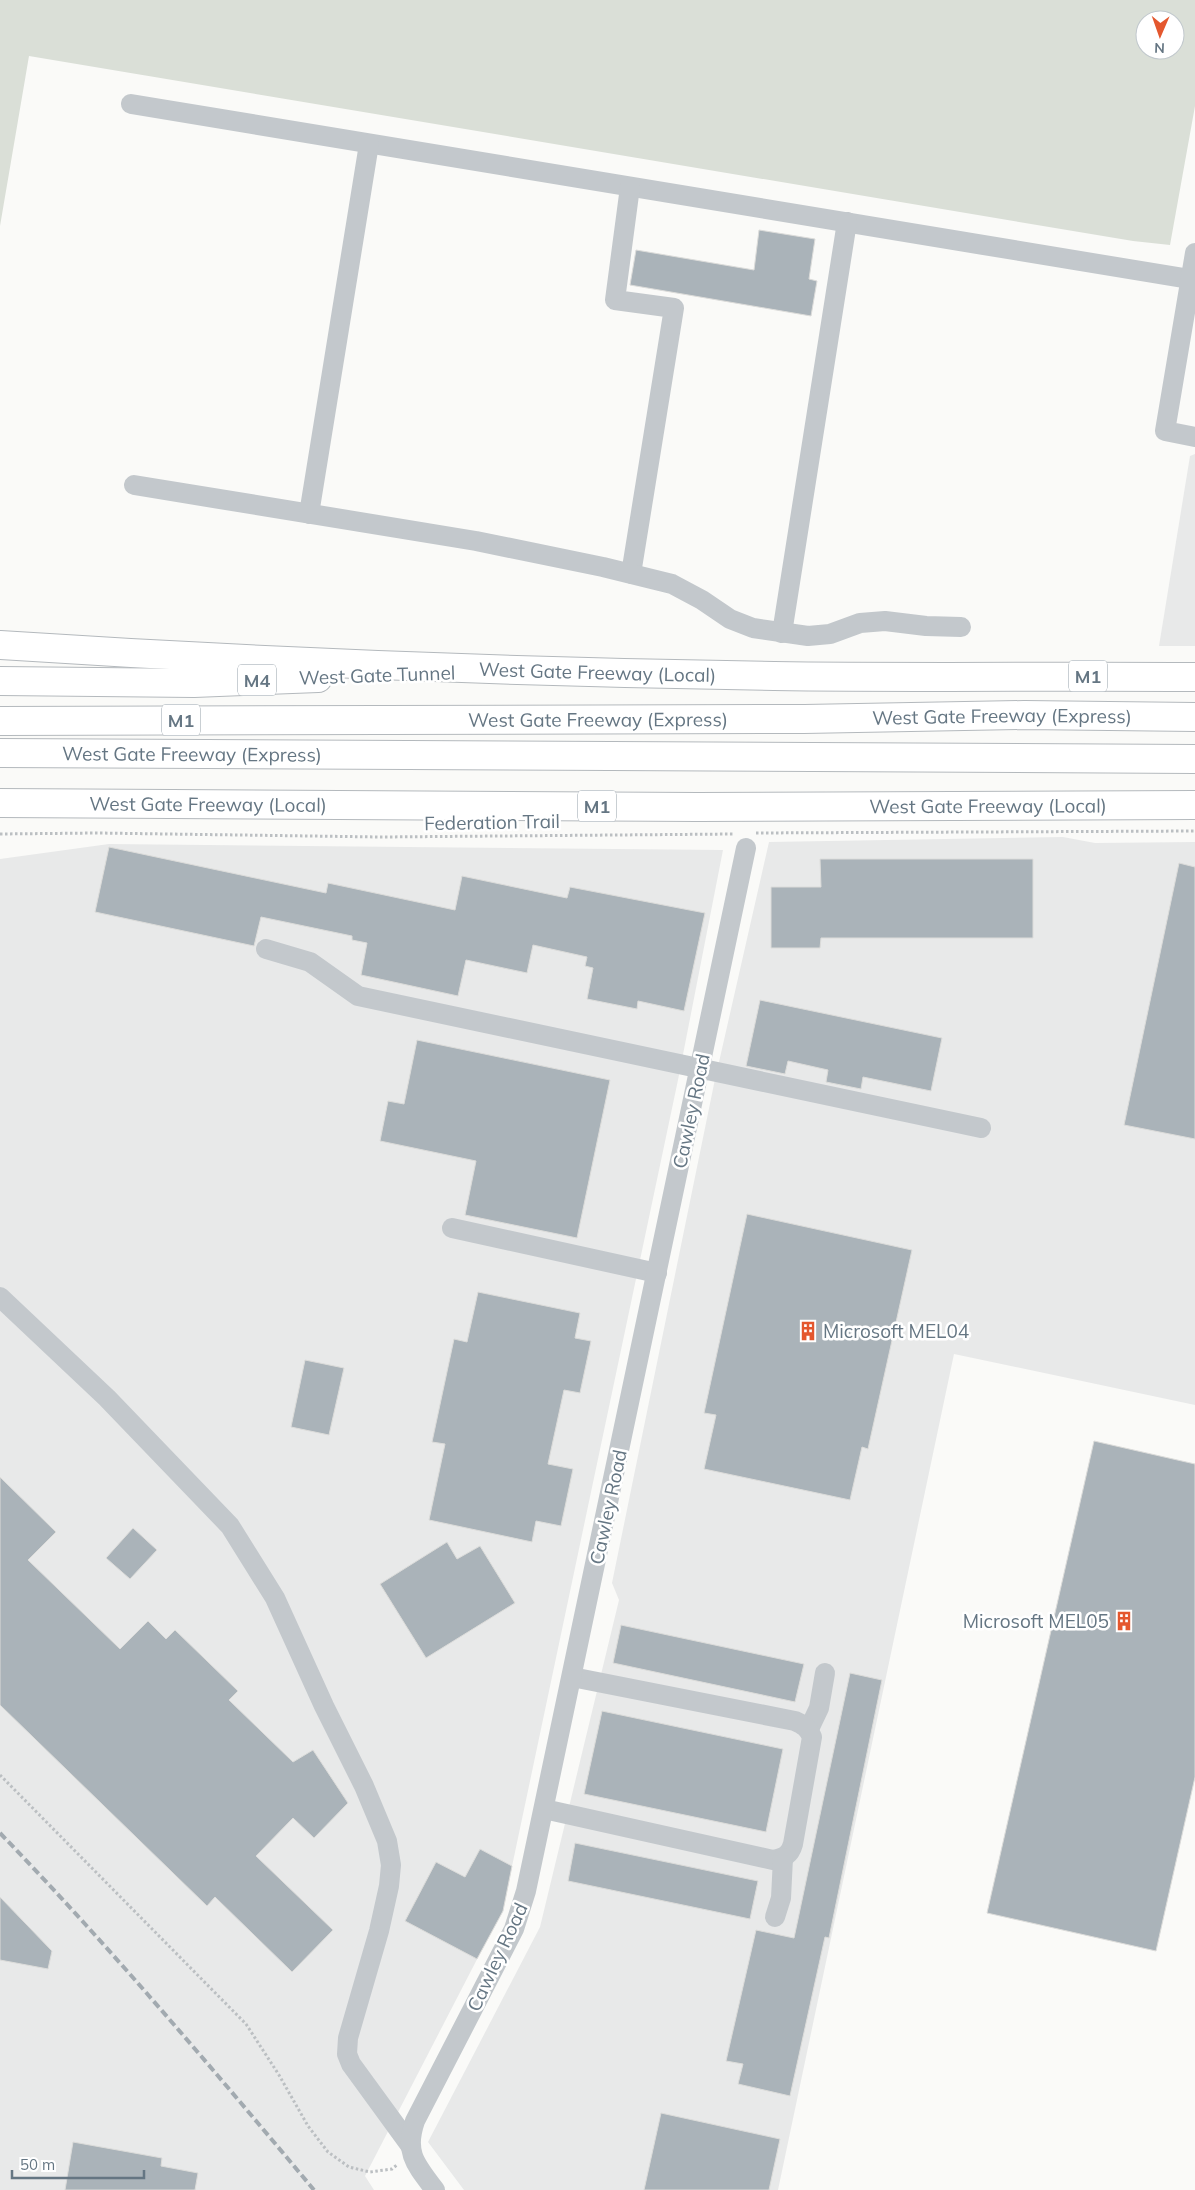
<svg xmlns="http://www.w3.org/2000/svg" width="1195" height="2190" viewBox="0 0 1195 2190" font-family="Mulish,sans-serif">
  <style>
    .built { fill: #e8e9e9 }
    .green { fill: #dadfd7; fill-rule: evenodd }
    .building { fill: #aab3b9; stroke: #dcdcda }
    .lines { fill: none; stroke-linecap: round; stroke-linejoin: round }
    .highway-casing { stroke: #b4b9bd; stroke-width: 30 }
    .path { stroke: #bbbfc2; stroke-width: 3; stroke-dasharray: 2.5 2.5; stroke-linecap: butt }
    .minor { stroke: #c3c8cc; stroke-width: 20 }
    .highway { stroke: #fff; stroke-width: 28 }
    .rail { stroke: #a2aab0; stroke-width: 4; stroke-dasharray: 8 4; stroke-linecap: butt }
    .labels { text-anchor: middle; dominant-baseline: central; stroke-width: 5; stroke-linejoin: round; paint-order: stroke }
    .shield { fill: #fff; stroke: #939fa8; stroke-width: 1 }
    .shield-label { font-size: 18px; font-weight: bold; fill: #657683 }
    .street-label { font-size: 19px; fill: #657683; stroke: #fff }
    .poi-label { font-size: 19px; fill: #657683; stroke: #fff; text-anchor: start }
  </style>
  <rect width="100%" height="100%" fill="#fafaf8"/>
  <g class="built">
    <polygon points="1195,454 1195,646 1159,646 1190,456"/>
    <polygon points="1063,837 1095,843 1195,842 1195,1405 954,1354 778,2190 464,2190 428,2142 540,1927 619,1600 612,1583 714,1084 769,842"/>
    <polygon points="109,844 723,850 678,1080 503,1909 365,2176 374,2190 0,2190 0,859"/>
  </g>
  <path class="green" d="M 0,0 L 1195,0 L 1195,106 L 1170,245 L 1133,241 L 29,56 L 0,226 ZM 1145,20 L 1175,20 L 1175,50 L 1145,50 Z"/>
  <g class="building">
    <polygon points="759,230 815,239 809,279 817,281 811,316 630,285 636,250 754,270"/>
    <polygon points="109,847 326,893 328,883 455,910 462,876 567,898 570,887 705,913 684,1011 638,1001 637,1009 587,999 593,968 585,966 587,957 533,945 527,973 466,960 458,996 361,975 367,943 352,940 352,936 261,917 254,946 95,912"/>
    <polygon points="820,859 1033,859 1033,938 821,938 820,948 771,948 771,887 821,887"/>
    <polygon points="1179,863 1195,867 1195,1139 1124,1125"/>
    <polygon points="760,1000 942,1038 931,1091 863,1077 861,1089 826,1082 828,1070 788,1061 785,1074 746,1066"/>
    <polygon points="417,1040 610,1080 577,1238 465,1215 476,1161 380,1141 388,1101 404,1104"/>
    <polygon points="747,1214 912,1250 868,1449 862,1447 850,1500 704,1469 716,1415 704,1413"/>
    <polygon points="478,1292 580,1313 575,1338 591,1341 580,1393 564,1390 548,1464 573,1469 561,1526 536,1521 532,1542 429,1520 445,1444 432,1442 454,1339 467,1342"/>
    <polygon points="305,1360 344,1368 329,1435 291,1427"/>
    <polygon points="1094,1441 1195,1464 1195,1777 1156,1951 987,1913"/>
    <polygon points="0,1477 56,1532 28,1560 120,1649 148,1621 166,1639 175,1630 238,1691 229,1700 293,1762 313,1750 348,1803 314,1838 293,1818 256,1856 333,1930 292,1972 215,1897 207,1906 0,1705"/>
    <polygon points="133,1528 157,1550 130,1579 106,1558"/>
    <polygon points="447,1542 457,1559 480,1546 515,1603 426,1658 380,1584"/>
    <polygon points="621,1625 804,1664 795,1702 613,1663"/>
    <polygon points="850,1673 882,1680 829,1938 825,1937 790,2096 738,2084 743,2064 726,2061 756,1930 794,1938"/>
    <polygon points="602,1711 783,1749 766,1832 584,1794"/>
    <polygon points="575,1843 758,1881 750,1919 568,1881"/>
    <polygon points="480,1849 512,1866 503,1911 477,1959 405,1921 436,1862 465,1877"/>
    <polygon points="0,1897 52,1951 48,1969 0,1960"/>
    <polygon points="661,2113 780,2139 769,2190 644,2190"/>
    <polygon points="73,2142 162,2158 161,2166 198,2173 195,2190 65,2190"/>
  </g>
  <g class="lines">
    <defs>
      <g id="highway">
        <path id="s1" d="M 0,645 C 258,662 516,672 774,676 C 915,678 1055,676 1195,677"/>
        <polyline points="0,681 194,683 318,678"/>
        <path id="s2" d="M 0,721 L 804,719 L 1024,715 L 1195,717"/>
        <path id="s3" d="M 0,753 L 1195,759"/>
        <path id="s4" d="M 0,803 L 698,807 L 1195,805"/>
      </g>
    </defs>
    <use href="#highway" class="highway-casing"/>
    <g class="path">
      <polyline points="756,833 1195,831"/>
      <polyline points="0,834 97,833 381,837 734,834"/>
      <polyline points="0,1775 246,2024 279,2075 308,2126 328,2152 349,2167 370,2172 392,2169 398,2164"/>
    </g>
    <g class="minor">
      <polyline points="131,104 1195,280"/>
      <polyline points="630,187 615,300 674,308 631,574"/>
      <polyline points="1195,253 1165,431 1195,437"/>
      <polyline points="134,485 476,541 603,567 672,584 702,600 730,619 753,628 808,636 830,634 860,623 885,621 926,626 961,627"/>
      <polyline points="309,514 369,144"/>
      <polyline points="782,633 847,222"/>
      <polyline points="266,949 310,962 358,996 981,1128"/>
      <polyline points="452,1228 657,1273"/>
      <polyline points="0,1297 107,1398 230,1526 275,1598 324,1706 364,1786 387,1841 391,1865 389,1886 379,1931 348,2038 347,2054 351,2064 410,2145"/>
      <polyline points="809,1729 819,1708 825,1673"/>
      <path d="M 544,1809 L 773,1860 C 784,1858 790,1855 793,1844 L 812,1737 C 808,1728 804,1725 795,1721 L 572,1677"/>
      <polyline points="775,1917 781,1898 783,1858"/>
      <path d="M 435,2190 C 416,2165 404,2153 415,2121 L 514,1929 L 526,1891 L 746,848"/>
    </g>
    <use href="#highway" class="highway"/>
    <path class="rail" d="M 0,1833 C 110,1947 212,2068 314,2190"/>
  </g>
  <defs>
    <symbol id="building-bare" viewBox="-9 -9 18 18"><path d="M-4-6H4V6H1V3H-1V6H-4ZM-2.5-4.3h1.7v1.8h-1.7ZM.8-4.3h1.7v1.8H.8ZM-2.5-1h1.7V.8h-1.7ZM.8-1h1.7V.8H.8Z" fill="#e4572e" stroke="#fff" stroke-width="2.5" paint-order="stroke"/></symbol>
  </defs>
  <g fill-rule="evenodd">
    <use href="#building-bare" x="794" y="1317" width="28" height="28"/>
    <use href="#building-bare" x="1110" y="1607" width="28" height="28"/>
  </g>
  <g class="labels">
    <g class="shield">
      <rect x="1069" y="660.5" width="38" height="31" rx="4"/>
      <rect x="238" y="664.5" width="38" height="31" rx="4"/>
      <rect x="162" y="704.5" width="38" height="31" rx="4"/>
      <rect x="578" y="790.5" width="38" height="31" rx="4"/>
    </g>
    <g class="shield-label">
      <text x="1088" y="676">M1</text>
      <text x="257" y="680">M4</text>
      <text x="181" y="720">M1</text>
      <text x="597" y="806">M1</text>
    </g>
    <g class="street-label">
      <text stroke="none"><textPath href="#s1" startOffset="598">West Gate Freeway (Local)</textPath></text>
      <text transform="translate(377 675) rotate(-2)">West Gate Tunnel</text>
      <text stroke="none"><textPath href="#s2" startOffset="1002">West Gate Freeway (Express)</textPath></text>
      <text stroke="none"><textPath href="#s2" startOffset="598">West Gate Freeway (Express)</textPath></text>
      <text stroke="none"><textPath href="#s3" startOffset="192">West Gate Freeway (Express)</textPath></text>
      <text stroke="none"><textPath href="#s4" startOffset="208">West Gate Freeway (Local)</textPath></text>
      <text stroke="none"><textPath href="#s4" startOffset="988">West Gate Freeway (Local)</textPath></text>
      <text transform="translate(492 822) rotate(-1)">Federation Trail</text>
      <text transform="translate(691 1111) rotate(-78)">Cawley Road</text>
      <text transform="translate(608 1507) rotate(-78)">Cawley Road</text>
      <text transform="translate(497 1957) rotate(-65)">Cawley Road</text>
    </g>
    <g class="poi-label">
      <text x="823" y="1331">Microsoft MEL04</text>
      <text x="1109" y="1621" text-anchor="end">Microsoft MEL05</text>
    </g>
  </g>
  <g transform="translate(1160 35) rotate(182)"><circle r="24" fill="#ffffff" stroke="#c1c8cd"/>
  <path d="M0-4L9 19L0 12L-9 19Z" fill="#e4572e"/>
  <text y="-8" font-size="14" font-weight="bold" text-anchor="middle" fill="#657683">N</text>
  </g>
  <path d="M12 2170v8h132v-8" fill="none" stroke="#657683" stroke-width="2.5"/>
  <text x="20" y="2170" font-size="15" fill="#657683" stroke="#ffffff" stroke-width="4" paint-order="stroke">50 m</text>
</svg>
